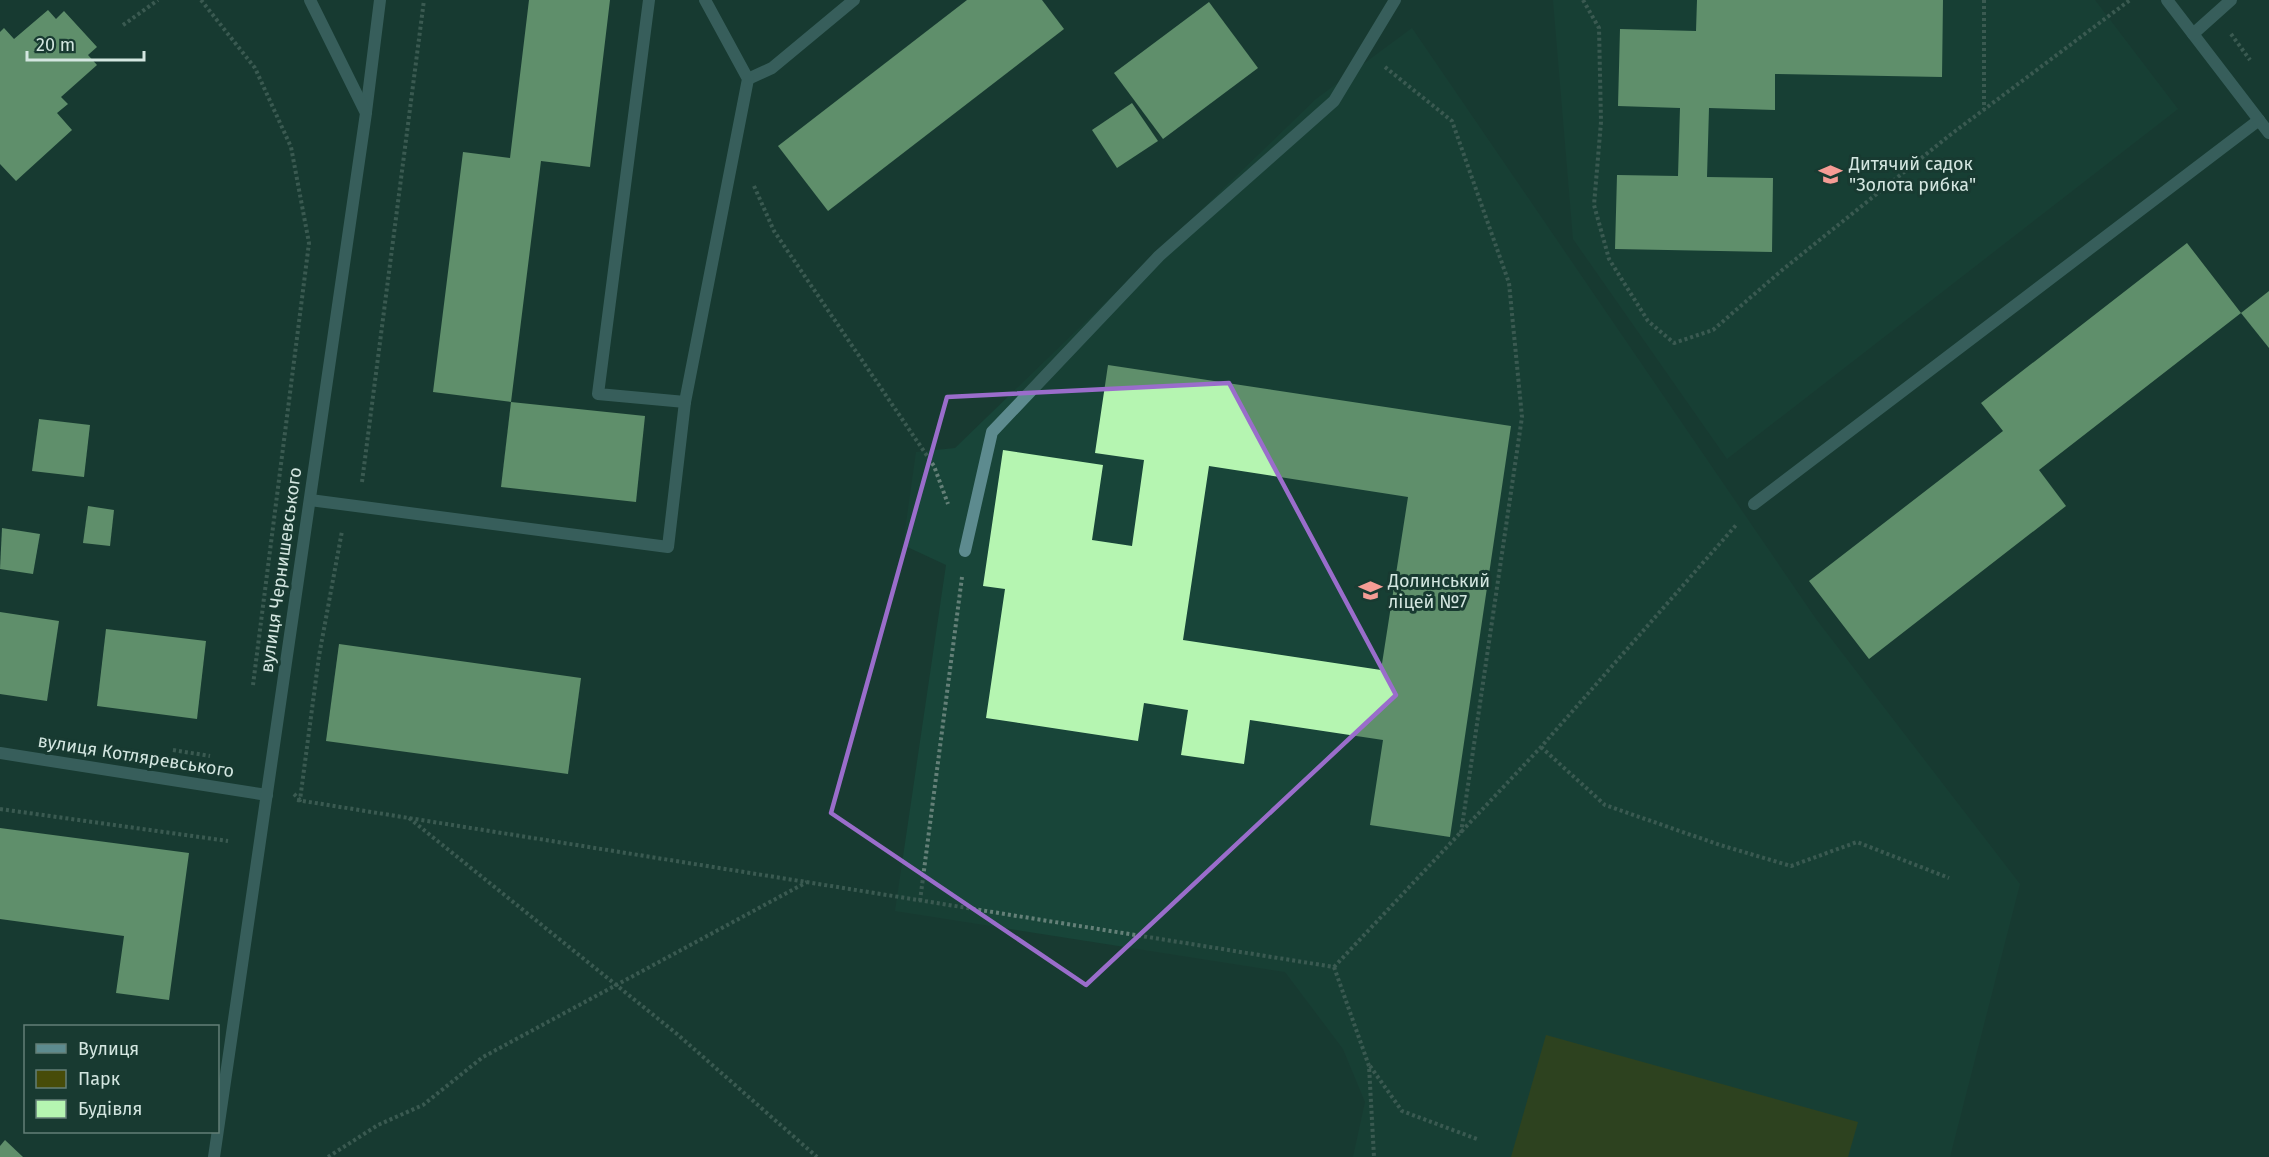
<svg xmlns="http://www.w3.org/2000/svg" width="2269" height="1157" viewBox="0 0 2269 1157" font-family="'Fira Sans',sans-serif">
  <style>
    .built { fill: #184539 }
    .green { fill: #474c09 }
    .building { fill: #b5f5b1; fill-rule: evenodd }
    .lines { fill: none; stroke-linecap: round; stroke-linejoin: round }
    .path { stroke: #648078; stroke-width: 4; stroke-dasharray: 3 3; stroke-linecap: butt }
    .lane { stroke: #5d8b8f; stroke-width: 12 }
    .street { stroke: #5d8b8f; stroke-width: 12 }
    .marked { fill: none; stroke: #9a6dcb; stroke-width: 4.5; stroke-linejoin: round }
    .labels { text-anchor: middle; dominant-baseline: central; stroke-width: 6; stroke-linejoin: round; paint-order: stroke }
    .poi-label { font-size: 18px; fill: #d3e6e0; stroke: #183a31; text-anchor: start }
    .street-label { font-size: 18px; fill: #d3e6e0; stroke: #183a31 }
  </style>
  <rect width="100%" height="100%" fill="#183a31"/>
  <g class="built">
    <polygon points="1553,0 2095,0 2178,109 1727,459 1573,239"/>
    <polygon points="1412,28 1816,619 2020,884 1950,1157 1353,1157 1365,1102 1343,1049 1285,972 895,911 946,565 903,545 916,452 955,448 1316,99"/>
  </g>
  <polygon class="green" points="1546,1035 1858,1122 1848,1157 1511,1157"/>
  <g class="building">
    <polygon points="529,0 610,0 590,167 541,161 511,402 433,392 463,152 510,158"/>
    <polygon points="967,0 1042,0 1064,29 828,211 778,146"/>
    <polygon points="1697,0 1943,0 1942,77 1775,74 1775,110 1709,108 1707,177 1773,178 1772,252 1615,249 1617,175 1678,176 1680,108 1618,106 1620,29 1696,31"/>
    <polygon points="1209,2 1258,68 1163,139 1114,73"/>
    <polygon points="48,10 56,19 64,11 97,47 88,55 97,65 61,97 68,104 57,113 72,130 16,181 0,164 0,32 4,28 14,39"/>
    <polygon points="1132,103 1158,141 1117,168 1092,130"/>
    <polygon points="2187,243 2241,313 2039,470 2066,506 1869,659 1809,581 2003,431 1981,403"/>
    <polygon points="2269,291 2269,348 2241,313"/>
    <path d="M 1108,365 L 1511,426 L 1450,837 L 1370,825 L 1383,740 L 1250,720 L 1244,764 L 1181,755 L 1188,710 L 1144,703 L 1138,741 L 986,718 L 1005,589 L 983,586 L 1003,450 L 1103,465 L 1092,540 L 1132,546 L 1144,460 L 1095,453 ZM 1209,466 L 1408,497 L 1381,670 L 1183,640 Z"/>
    <polygon points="511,402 645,416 636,502 501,487"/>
    <polygon points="39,419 90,425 84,477 32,471"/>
    <polygon points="88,506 114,510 110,546 83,543"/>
    <polygon points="2,528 40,534 33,574 0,569"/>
    <polygon points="0,612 59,621 47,701 0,694"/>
    <polygon points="106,629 206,641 197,719 97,706"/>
    <polygon points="339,644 581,678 568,774 326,741"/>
    <polygon points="0,828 189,853 169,1000 116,993 124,936 0,919"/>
    <polygon points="5,1140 23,1157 0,1157 0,1146"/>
  </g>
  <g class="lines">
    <g class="path">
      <polyline points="201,0 255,68 291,147 309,243 253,685"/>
      <polyline points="1583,0 1599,28 1601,122 1594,205 1609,259 1648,321 1674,343 1713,330 1781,271 1950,135 2130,0"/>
      <polyline points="1984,0 1984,109"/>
      <polyline points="123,25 158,0"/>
      <polyline points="2231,34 2250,60"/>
      <polyline points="1385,67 1452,121 1509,283 1522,417 1461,833"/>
      <polyline points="754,186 774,231 934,466 948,504"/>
      <polyline points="362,482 424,0"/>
      <polyline points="1541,747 1605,805 1720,845 1791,866 1857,842 1949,878"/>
      <polyline points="173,750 210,756"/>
      <polyline points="294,794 300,800 319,656 342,531"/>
      <polyline points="297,800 1334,967"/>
      <polyline points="0,809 228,841"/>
      <polyline points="409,818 677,1034 817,1157"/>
      <polyline points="920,901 962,577"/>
      <polyline points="1334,967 1541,747 1737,524"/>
      <polyline points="1334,967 1369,1066 1374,1157"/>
      <polyline points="1370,1066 1402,1111 1477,1139"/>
      <polyline points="328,1157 378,1125 423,1105 483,1057 807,882"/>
    </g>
    <g class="lane">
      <polyline points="748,79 772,68 854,0"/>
      <polyline points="685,402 748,79 705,0"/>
      <polyline points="310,500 668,547 685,402 598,394 649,0"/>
      <polyline points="1754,504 2259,120"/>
      <polyline points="965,551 992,432 1159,256 1334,101 1395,0"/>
    </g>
    <g class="street">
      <polyline points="2167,0 2269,133"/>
      <polyline points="2193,34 2231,0"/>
      <polyline points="366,112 380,0"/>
      <polyline points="0,753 267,795"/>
      <polyline points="214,1157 366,113 310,0"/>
    </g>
  </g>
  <path d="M0 0H2269V1157H0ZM 1229,383 L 1396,695 L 1086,985 L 831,813 L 947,397 Z" fill="#183a31" fill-opacity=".55" fill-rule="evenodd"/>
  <path class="marked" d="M 1229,383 L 1396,695 L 1086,985 L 831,813 L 947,397 Z"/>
  <defs>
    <symbol id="school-bare" viewBox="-9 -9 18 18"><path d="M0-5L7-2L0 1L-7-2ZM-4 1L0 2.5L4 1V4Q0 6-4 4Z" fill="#f59c95" stroke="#183a31" stroke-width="2.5" paint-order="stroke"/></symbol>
  </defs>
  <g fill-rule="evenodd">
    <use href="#school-bare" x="1814" y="158" width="33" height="33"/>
    <use href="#school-bare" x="1354" y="574" width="33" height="33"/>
  </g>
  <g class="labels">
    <g class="poi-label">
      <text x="1849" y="164">Дитячий садок<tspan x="1849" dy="21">"Золота рибка"</tspan></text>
      <text x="1388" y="581">Долинський<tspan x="1388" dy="21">ліцей №7</tspan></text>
    </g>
    <g class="street-label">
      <text transform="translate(281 570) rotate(-82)">вулиця Чернишевського</text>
      <text transform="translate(136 756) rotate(9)">вулиця Котляревського</text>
    </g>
  </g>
  <rect x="24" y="1025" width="195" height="108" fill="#183a31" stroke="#637f77" stroke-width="1.5"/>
  <rect x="36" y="1044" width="30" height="9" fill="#5d8b8f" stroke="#637f77" stroke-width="1.5"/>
  <text x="78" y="1055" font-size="18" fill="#d3e6e0">Вулиця</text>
  <rect x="36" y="1070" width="30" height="18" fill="#474c09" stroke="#637f77" stroke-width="1.5"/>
  <text x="78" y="1085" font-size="18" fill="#d3e6e0">Парк</text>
  <rect x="36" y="1100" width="30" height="18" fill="#b5f5b1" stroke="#637f77" stroke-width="1.5"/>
  <text x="78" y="1115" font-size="18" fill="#d3e6e0">Будівля</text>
  <path d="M27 51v9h117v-9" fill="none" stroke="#d3e6e0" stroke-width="3"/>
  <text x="36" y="51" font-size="18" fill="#d3e6e0" stroke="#183a31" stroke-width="4.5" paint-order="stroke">20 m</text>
</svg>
